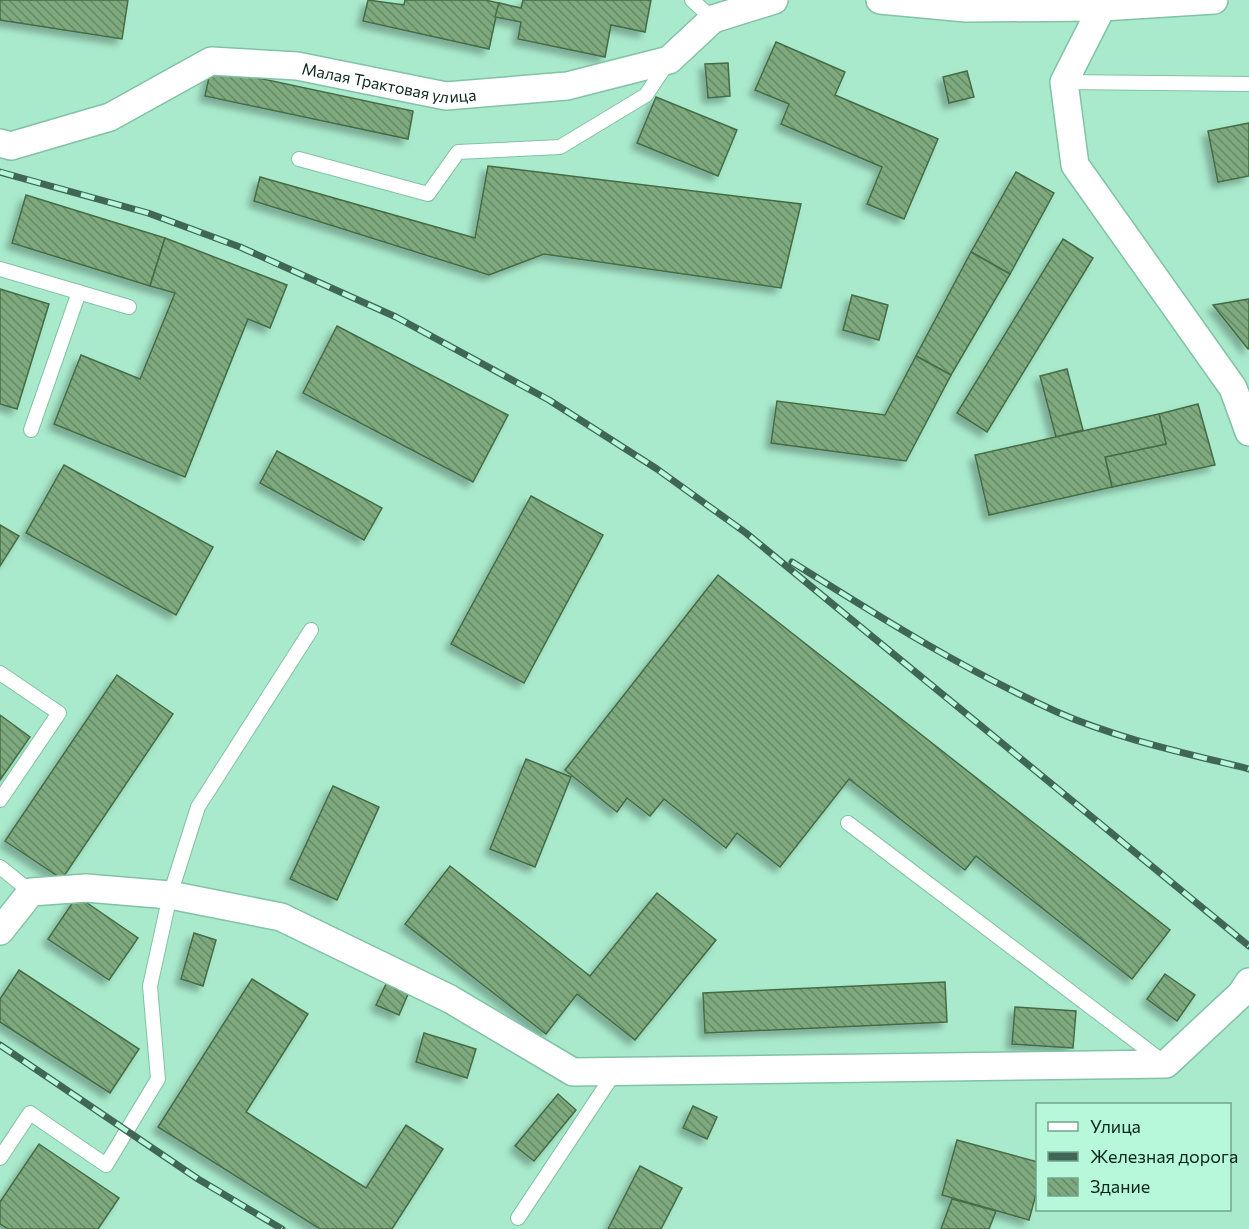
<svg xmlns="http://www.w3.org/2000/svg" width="1249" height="1229" viewBox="0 0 1249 1229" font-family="Commissioner,sans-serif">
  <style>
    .building { fill: url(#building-back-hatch); stroke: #456d45; stroke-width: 1.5; filter: url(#shadow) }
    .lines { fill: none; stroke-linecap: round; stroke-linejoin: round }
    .service-casing { stroke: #82c2a5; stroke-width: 16 }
    .minor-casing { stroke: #82c2a5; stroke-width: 30 }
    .service { stroke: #fff; stroke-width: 14 }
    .minor { stroke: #fff; stroke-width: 27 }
    .rail-casing { stroke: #406756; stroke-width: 7 }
    .rail { stroke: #b6f8d9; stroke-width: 4.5; stroke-dasharray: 14; stroke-linecap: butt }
    .labels { text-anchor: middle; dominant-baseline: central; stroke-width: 4.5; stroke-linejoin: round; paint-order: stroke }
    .street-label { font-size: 16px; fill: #0c261b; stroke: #b6f8d9 }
  </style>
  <defs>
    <pattern id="building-back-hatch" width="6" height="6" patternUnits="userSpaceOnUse" patternTransform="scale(1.5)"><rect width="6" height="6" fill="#7ea97e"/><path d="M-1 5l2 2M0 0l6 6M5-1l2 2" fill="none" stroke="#668966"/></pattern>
    <filter id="shadow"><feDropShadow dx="-5.5" dy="5.5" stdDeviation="3" flood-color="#0004"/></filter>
  </defs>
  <rect width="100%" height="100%" fill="#a9eacc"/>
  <g class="building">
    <polygon points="0,0 128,0 122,39 0,20"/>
    <polygon points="368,0 404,5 405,0 485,0 499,3 489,49 363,21"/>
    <polygon points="523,0 651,0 645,32 611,25 605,57 518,39 521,22 495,17 499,3 521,8"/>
    <polygon points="776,42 845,72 835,95 938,139 904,219 867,204 882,167 781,124 789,104 755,90"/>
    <polygon points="728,63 730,96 708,98 705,64"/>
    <polygon points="211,68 413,111 408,139 205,96"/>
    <polygon points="967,71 974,97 949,103 943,77"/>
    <polygon points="656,97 737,130 718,176 637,143"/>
    <polygon points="1249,123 1249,176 1218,182 1208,131"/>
    <polygon points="488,166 801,204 781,288 544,254 489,275 254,201 260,177 475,238"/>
    <polygon points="1016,172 1054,193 1010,274 971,252"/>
    <polygon points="26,195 165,238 150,286 12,243"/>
    <polygon points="165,238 287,285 270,328 248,319 185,477 54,424 81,355 140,379 175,293 150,286"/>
    <polygon points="1063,239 1093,258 987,432 957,413"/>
    <polygon points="971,252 1010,274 951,375 916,356"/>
    <polygon points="0,289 49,304 17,409 0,404"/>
    <polygon points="852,295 888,305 879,340 843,330"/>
    <polygon points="1249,299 1249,349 1248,349 1213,305"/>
    <polygon points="337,326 508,415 473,482 303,393"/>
    <polygon points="916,356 951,375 906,461 771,443 777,401 885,415"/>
    <polygon points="1067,369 1083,430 1056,437 1040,376"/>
    <polygon points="1198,404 1215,465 1112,487 1105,457 1166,444 1159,414"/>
    <polygon points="1159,414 1166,444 1105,457 1112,487 989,515 975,455"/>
    <polygon points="277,451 382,508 364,540 260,483"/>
    <polygon points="64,465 213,547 176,615 26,533"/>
    <polygon points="531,496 603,535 524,683 451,644"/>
    <polygon points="0,525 19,536 0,566"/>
    <polygon points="718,575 1170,930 1132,979 976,856 965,870 849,779 780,867 737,833 726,848 664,799 650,816 627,798 617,812 565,770"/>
    <polygon points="117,675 173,714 62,879 5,841"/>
    <polygon points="0,715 30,737 0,780"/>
    <polygon points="526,759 571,777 535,867 490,849"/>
    <polygon points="333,786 379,807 337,900 290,879"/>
    <polygon points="450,866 590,976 657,893 716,940 635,1040 577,994 546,1034 405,924"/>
    <polygon points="77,896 138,938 109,980 48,939"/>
    <polygon points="194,933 216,940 203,986 181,979"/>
    <polygon points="19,970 139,1049 110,1093 0,1022 0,999"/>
    <polygon points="1165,974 1195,995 1177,1021 1147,999"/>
    <polygon points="252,979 308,1014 246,1112 366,1188 406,1125 443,1149 392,1229 320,1229 158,1127"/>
    <polygon points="387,982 409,992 399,1015 376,1005"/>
    <polygon points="945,982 947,1022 705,1033 703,993"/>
    <polygon points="1015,1007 1076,1011 1073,1048 1012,1044"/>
    <polygon points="424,1033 476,1049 467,1078 416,1062"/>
    <polygon points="558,1094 576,1110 534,1161 515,1146"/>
    <polygon points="693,1106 717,1117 707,1139 683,1128"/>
    <polygon points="957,1140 1038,1162 1038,1187 1029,1220 942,1195"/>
    <polygon points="39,1144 119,1198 98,1229 8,1229 0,1224 0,1202"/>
    <polygon points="640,1166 682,1188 661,1229 608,1229"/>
    <polygon points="952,1199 996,1211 989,1229 941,1229"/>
  </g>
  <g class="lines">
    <defs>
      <g id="service">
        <polyline points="692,0 713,19"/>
        <polyline points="1064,82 1249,84"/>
        <polyline points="299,159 428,194 458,152 560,147 646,95 668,62"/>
        <polyline points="0,269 129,307"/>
        <polyline points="31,430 79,292"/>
        <polyline points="0,673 59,713 0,800"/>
        <polyline points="848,823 1162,1061"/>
        <polyline points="0,867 31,892"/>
        <polyline points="0,1158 30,1113 106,1165 158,1079 150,986 170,895 198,807 311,630"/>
        <polyline points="518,1218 615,1072"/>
      </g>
      <g id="minor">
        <polyline points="880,0 966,8 1102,7 1214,0"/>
        <polyline points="1102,7 1064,82 1075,165 1233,388 1249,432"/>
        <path id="s1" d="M 0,143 L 11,146 L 110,117 L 211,61 L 297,66 L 446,96 L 567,86 L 669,60 L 713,19 L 774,0"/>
        <polyline points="0,931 31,892 86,888 170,895 281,917 450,999 573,1072 1166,1064 1241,994 1249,982"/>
      </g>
    </defs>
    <use href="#service" class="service-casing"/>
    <use href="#minor" class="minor-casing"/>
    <use href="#service" class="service"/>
    <use href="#minor" class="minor"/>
    <defs>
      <g id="rail">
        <polyline points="0,172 148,213 240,247 396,317 549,400 657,469 746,533 1249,946"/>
        <path d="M 792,562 C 878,616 964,670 1057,712 C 1118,739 1185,753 1249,769"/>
        <polyline points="0,1045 198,1179 282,1229"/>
      </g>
    </defs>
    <use href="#rail" class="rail-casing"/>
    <use href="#rail" class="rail"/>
  </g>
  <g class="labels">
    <g class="street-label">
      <text stroke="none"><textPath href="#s1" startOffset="410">Малая Трактовая улица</textPath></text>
    </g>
  </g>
  <rect x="1036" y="1103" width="195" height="108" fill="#b6f8d9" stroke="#72a48d" stroke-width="1.5"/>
  <rect x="1048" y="1122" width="30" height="9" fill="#ffffff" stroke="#72a48d" stroke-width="1.5"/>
  <text x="1090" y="1133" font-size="18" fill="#0c261b">Улица</text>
  <rect x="1048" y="1152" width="30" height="9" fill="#406756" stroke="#72a48d" stroke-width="1.5"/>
  <text x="1090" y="1163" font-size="18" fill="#0c261b">Железная дорога</text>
  <rect x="1048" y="1178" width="30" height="18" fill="url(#building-back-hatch)" stroke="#72a48d" stroke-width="1.5"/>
  <text x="1090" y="1193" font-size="18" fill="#0c261b">Здание</text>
</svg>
